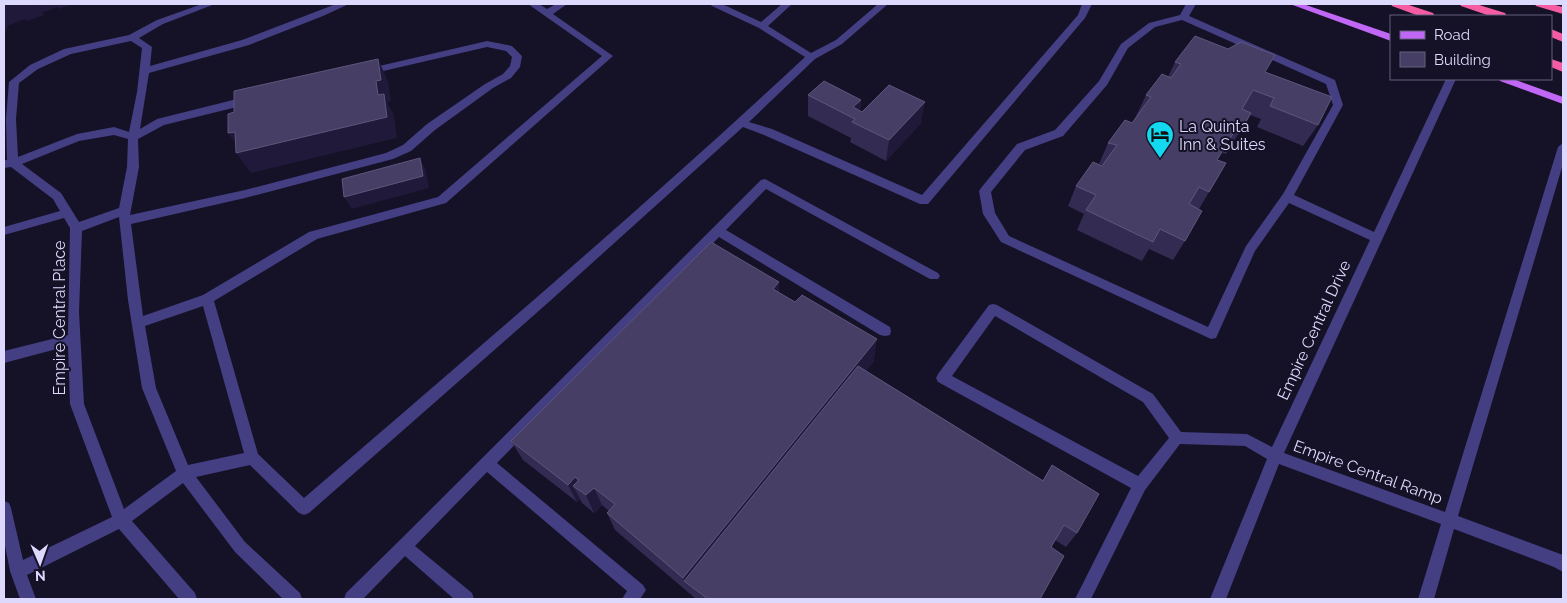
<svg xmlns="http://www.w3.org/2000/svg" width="1567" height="603" viewBox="0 0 1567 603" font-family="Raleway,sans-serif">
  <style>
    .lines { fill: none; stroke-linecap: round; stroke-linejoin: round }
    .minor { fill: #433f82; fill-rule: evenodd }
    .major { fill: #c167f5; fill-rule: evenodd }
    .highway { fill: #f55ca4; fill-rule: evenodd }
    .wall { fill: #342b53 }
    .shaded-wall { fill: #201939 }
    .building { fill: #463e65; stroke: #5e567d }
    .labels { text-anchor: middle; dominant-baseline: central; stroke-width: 4; stroke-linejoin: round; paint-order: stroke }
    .poi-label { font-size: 16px; fill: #ddd9fd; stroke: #151126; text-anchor: start }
    .street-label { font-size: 16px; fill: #ddd9fd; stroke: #151126 }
  </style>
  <rect width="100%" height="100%" fill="#151126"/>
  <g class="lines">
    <g class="minor">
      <path d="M 202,4 L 215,4 L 163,24 L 139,38 L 152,47 L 150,66 L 242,40 L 336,4 L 349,4 L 323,16 L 249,45 L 149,73 L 140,129 L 157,119 L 249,96 L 254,100 L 249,104 L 164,125 L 138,139 L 139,167 L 130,215 L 245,190 L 386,153 L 403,145 L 427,124 L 485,84 L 503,74 L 510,66 L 512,57 L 506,51 L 487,47 L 366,75 L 362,74 L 362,70 L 487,41 L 512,46 L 522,56 L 520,67 L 511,78 L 493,88 L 435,130 L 411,151 L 393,159 L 245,198 L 131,224 L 143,316 L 203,295 L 309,232 L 438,197 L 602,56 L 528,4 L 539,4 L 547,9 L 556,4 L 567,4 L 553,14 L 613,56 L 446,203 L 317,239 L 214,301 L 258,454 L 304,498 C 472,353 642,209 805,57 L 759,28 L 712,6 L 710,4 L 722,4 L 761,22 L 782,4 L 792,4 L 768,26 L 811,53 L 836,40 L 878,4 L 888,4 L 842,44 L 815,59 L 749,122 L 772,129 L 922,195 L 1078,15 L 1082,4 L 1092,4 L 1085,18 L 928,204 L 920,204 L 764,135 L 743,127 L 550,301 L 309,513 L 304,515 L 299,513 L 250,465 L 196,477 L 245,542 L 300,593 L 302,599 L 283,599 L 235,552 L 183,483 L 132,521 L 195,593 L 197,599 L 179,599 L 119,529 L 27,575 L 36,599 L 20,599 L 10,571 L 4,541 L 4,501 L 9,503 L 11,508 L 23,560 L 112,517 L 70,404 L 68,346 L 4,363 L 4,351 L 68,335 L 70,228 L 64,218 L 4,235 L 4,227 L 60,211 L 53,199 L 11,167 L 4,168 L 4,160 L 7,160 L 6,119 L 9,82 L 30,65 L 64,49 L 129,35 L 157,20 ZM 131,41 L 142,48 L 137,92 L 129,132 L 114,127 L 77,134 L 18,157 L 16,119 L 19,83 L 38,69 L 71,54 ZM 114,135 L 128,139 L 127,167 L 119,208 L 79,222 L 61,193 L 22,164 L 79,141 ZM 119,217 L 128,300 L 142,388 L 176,471 L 124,509 L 84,404 L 79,312 L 82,231 ZM 203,306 L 244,453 L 188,465 L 156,388 L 145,326 Z"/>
      <path d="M 1186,4 L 1196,4 L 1189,16 L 1335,80 L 1343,105 L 1294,195 L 1374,232 L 1446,79 L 1456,79 L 1284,453 L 1445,512 L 1558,147 L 1563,143 L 1563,164 L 1458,516 L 1563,555 L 1563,572 L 1554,567 L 1454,529 L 1434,599 L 1418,599 L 1441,524 L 1279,464 L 1226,599 L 1210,599 L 1267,459 L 1245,446 L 1180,444 L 1145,490 L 1091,599 L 1075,599 L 1131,488 L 938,382 L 936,378 L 938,374 L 989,305 L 993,304 L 997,305 L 1153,394 L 1181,432 L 1247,434 L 1272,447 L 1370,240 L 1289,203 L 1255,251 L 1216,338 L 1211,339 L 1001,242 L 983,214 L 979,191 L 981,188 L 1017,144 L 1055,130 L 1099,81 L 1121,44 L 1149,23 L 1180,15 ZM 1182,20 L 1326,84 L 1333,105 L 1283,194 L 1246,246 L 1208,327 L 1009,236 L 995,213 L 991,192 L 1025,150 L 1063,136 L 1107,85 L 1128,48 L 1155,27 ZM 995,316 L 1143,402 L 1169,438 L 1138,476 L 952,376 Z"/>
      <polygon points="765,179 938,273 940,276 938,279 930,279 766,189 726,230 890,327 891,331 890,335 885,336 880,335 719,237 497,463 643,585 646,590 640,599 622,599 627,591 487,472 415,546 472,593 474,599 454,599 405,556 363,599 344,599 346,593 399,541 761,180"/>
    </g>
    <g class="major">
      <polygon points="1290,4 1303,4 1391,34 1391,41"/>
      <polygon points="1499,79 1513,79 1563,97 1563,104 1500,81"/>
    </g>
    <g class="highway">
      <polygon points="1391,4 1406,4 1433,13 1435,16 1419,16 1392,6"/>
      <polygon points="1460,4 1476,4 1505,13 1507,16 1490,16 1461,6"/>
      <polygon points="1535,4 1551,4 1563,7 1563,14 1536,6"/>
      <polygon points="1551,29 1563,34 1563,42 1551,37"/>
      <polygon points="1551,59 1563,63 1563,72 1551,67"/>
    </g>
  </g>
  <g class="wall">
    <polygon points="1175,62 1265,72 1318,125 1303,146 1257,127 1261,119 1250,115 1226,154 1221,152 1217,160 1226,163 1199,209 1185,241 1173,260 1149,249 1142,261 1077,230 1084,214 1068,206 1076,186 1103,165 1099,164 1108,143 1132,123 1137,116 1136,116 1146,95 1168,77"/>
    <polygon points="808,95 861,100 860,111 862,112 921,123 886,161 850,142 851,138 808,116"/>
    <polygon points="779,293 874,361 866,371 1043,480 1052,465 1077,533 1066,547 1055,540 1051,547 1040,599 696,599 615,530 607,513 609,511 602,505 594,513 582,503 580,499 577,502 523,460 511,441"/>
  </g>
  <g class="shaded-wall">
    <polygon points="4,4 35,4 44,15 27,21 25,19 7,26 8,28 4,30"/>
    <polygon points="35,4 74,4 59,9 57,7 42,13"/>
    <polygon points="378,59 388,81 391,101 387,102 394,115 397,138 251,173 236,153 241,151 228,133 378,95 376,81"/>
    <polygon points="861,100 859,121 855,119 853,107"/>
    <polygon points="925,102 921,123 886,161 889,140"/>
    <polygon points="420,158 426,171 429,188 352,209 344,197"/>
    <polygon points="779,282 779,304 773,289"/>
    <polygon points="877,339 874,361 692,587 684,581 683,578"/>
    <polygon points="575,477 583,493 573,486 580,499 577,502 568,485"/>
    <polygon points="594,488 602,505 594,513 586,495"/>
  </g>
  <g class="building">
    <polygon points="1195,36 1228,49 1241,42 1275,55 1265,72 1332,97 1318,125 1270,106 1274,98 1253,90 1242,109 1251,113 1239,134 1234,132 1217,160 1226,163 1209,192 1199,187 1189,204 1202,211 1185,241 1160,229 1153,242 1086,210 1096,195 1076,186 1093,162 1102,166 1117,145 1108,143 1125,120 1132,123 1151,97 1146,95 1162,74 1171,78 1181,64 1175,62"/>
    <polygon points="378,59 381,80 376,81 378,95 384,94 387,117 236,153 235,132 228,133 228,114 234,112 234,91"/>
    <polygon points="824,81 861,100 853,107 862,112 889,85 925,102 889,140 852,122 855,119 808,95"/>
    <polygon points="420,158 423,176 344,197 342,179"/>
    <polygon points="711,242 779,282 773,289 795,302 802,295 877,339 683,578 607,513 615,504 594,488 586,495 573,486 579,480 575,477 568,485 511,441"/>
    <polygon points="858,366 1043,481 1052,465 1099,494 1077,533 1064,525 1051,547 1064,556 1040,599 708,599 684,581"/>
  </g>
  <defs>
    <symbol id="hotel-pin" viewBox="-11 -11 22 30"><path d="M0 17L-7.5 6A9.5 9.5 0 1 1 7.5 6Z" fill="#12d8f0" stroke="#151126"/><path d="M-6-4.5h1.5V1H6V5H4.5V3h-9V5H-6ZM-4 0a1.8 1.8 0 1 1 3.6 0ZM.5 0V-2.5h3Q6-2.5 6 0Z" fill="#111"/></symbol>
  </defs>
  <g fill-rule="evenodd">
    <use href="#hotel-pin" x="1144" y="119" width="32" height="43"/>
  </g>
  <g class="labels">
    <g class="poi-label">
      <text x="1179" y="126">La Quinta<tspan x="1179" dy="18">Inn &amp; Suites</tspan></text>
    </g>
    <g class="street-label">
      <text transform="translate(59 318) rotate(-90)">Empire Central Place</text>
      <text transform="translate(1314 330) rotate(-65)">Empire Central Drive</text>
      <text transform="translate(1368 472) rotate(20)">Empire Central Ramp</text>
    </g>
  </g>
  <rect width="1567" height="603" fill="none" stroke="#ddd9fd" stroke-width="10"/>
  <rect x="1390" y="15" width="162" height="65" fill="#151126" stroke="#65617c"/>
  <rect x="1400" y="31" width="25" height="8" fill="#c167f5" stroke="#65617c"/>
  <text x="1434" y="40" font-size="15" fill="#ddd9fd">Road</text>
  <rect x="1400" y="52" width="25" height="15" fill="#463e65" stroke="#65617c"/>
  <text x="1434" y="65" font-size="15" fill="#ddd9fd">Building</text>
  <g transform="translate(40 563) rotate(178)" stroke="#151126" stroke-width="4" paint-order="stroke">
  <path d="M0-4L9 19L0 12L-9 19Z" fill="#ddd9fd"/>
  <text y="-8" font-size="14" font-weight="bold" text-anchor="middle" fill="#ddd9fd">N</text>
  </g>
</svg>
